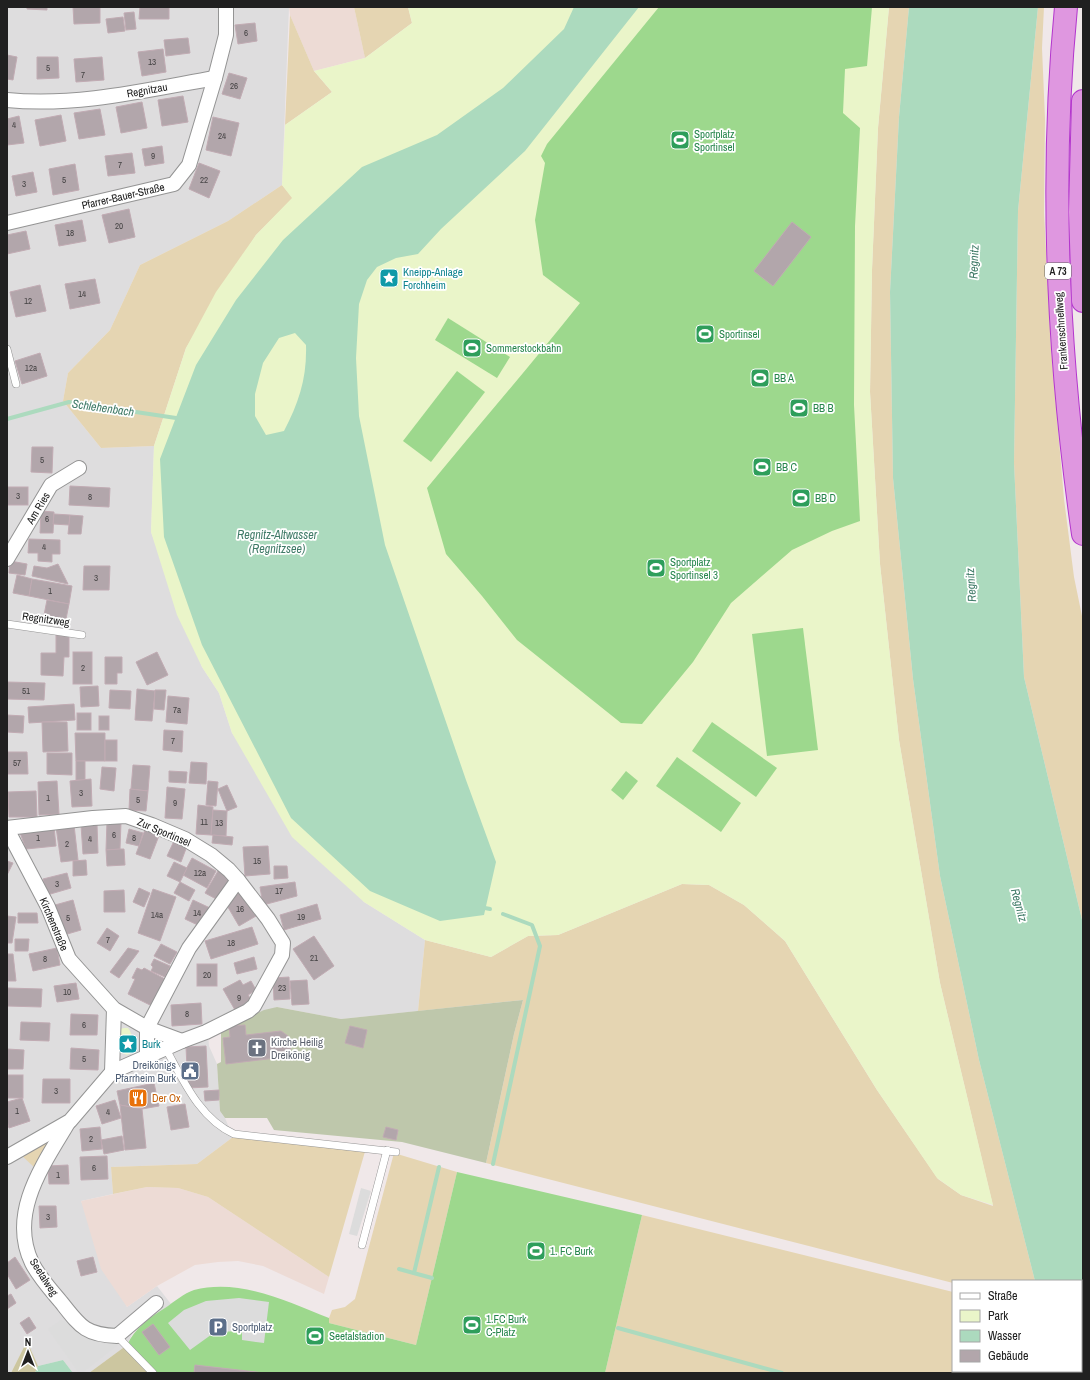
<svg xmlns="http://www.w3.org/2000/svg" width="1090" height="1380" viewBox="0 0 1090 1380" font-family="'Archivo Narrow',sans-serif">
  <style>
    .residential { fill: #deddde }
    .farmland { fill: #eddbd5 }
    .grass { fill: #e5d5b2 }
    .forest { fill: #ccc6a0 }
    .cemetery { fill: #bec7ab }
    .park { fill: #eaf5c9 }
    .pitch { fill: #9dd88d }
    .parking { fill: #dcdcdc }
    .water { fill: #acdabe; fill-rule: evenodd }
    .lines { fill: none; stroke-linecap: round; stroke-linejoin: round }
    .stream { stroke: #acdabe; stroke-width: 4 }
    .building { fill: #b2a6ab; stroke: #c1abb3 }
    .service-casing { stroke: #949494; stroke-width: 8 }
    .minor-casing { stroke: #949494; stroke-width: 16 }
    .motorway-casing { stroke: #b336cd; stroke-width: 24 }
    .service { stroke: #fff; stroke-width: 7 }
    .minor { stroke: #fff; stroke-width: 14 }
    .motorway { stroke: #df97e0; stroke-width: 22 }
    .labels { text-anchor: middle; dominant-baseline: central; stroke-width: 3.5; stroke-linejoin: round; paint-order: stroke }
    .number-label { font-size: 9px; fill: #444243 }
    .shield { fill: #fff; stroke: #636363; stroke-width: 1 }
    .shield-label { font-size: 10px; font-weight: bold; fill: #202020 }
    .street-label { font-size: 11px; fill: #202020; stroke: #fff }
    .leisure-label { font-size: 11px; fill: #27864d; stroke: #fff; text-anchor: start }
    .culture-label { font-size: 11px; fill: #0d838f; stroke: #fff; text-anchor: start }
    .worship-label { font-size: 11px; fill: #5b616d; stroke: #fff; text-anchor: start }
    .service-label { font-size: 11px; fill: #4e5e75; stroke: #fff; text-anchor: end }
    .food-label { font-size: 11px; fill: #c56008; stroke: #fff; text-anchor: start }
    .water-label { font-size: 12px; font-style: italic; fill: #407b68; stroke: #fff }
  </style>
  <rect width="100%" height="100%" fill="#f0e8e9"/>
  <polygon class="residential" points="7,7 289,7 282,185 228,221 140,265 110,330 68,373 63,401 101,448 154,446 151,532 202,667 219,693 232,733 364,902 425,940 418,1011 341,1019 277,1007 208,1034 209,1046 217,1064 220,1111 225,1118 233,1137 197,1164 111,1167 113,1194 81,1201 127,1307 157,1286 171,1304 133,1332 127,1345 89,1373 73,1373 63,1360 38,1366 27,1341 11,1373 7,1373"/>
  <g class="farmland">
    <polygon points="289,7 354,7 365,58 314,71 290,15"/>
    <polygon points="147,1187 178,1188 208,1197 329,1277 324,1294 263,1266 238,1261 218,1262 195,1265 157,1286 127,1307 101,1269 81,1201"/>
  </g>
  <g class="grass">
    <polygon points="354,7 408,7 412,23 365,58"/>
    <polygon points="889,7 909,7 899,117 890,292 893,478 913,679 940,876 979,1060 1035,1281 953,1281 953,1283 486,1163 514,1034 523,1000 418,1011 425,940 491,957 528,936 558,935 682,884 709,885 744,905 785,941 877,1090 938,1179 961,1195 993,1206 940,983 899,740 880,564 870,392 872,270 878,128"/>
    <polygon points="1038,7 1044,7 1042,48 1045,119 1044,213 1051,348 1064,499 1074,577 1083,621 1083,924 1024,677 1014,463 1018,211"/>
    <polygon points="290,15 314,71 332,92 285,125"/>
    <polygon points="282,185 293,198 256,235 186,348 154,446 101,448 63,401 68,373 110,330 140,265 228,221"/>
    <polygon points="58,1132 35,1168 20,1154"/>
    <polygon points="233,1137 366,1148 329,1277 208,1197 178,1188 147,1187 113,1194 111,1167 197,1164"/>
    <polygon points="394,1153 457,1172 416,1345 329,1323 329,1318 332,1310 345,1307 355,1299"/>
    <polygon points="642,1215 953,1292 953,1371 1058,1371 1059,1373 605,1373"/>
  </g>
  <g class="forest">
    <polygon points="27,1341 38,1366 35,1373 11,1373"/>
    <polygon points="127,1345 154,1373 89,1373"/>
  </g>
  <polygon class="cemetery" points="523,1000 514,1034 486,1163 402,1142 274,1130 267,1118 225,1118 220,1111 217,1064 221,1062 221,1030 264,1010 277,1007 341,1019"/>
  <g class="park">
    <polygon points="408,7 889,7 878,128 872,270 870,392 880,564 899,740 940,983 993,1205 961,1195 937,1178 877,1090 785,941 744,905 709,885 682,884 558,935 528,936 491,957 425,940 364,902 292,837 232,733 219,693 202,667 177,615 151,532 154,446 186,348 216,292 256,235 292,198 282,185 285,125 332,92 314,71 365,58 412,23"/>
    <path d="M 124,1028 L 128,1028 C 133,1034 134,1046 131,1053 L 127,1055 L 120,1052 L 120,1029 Z"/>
  </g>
  <g class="pitch">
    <path d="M 659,7 L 872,7 L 867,66 L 845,69 L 843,113 L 860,128 L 855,226 L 854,405 L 860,521 L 832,531 L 792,550 L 731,603 L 693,662 L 642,724 L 621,723 L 517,640 L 482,596 L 446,554 L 427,488 C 478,426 530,366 580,303 L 543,275 L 535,220 L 545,163 L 541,156 L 547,144 Z"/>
    <polygon points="448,318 510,357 497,378 435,340"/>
    <polygon points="457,371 485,392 431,462 403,441"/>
    <polygon points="803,628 818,750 767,756 752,634"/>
    <polygon points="712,722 777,768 756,797 692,751"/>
    <polygon points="677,757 741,803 721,832 656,786"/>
    <polygon points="626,771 638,781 623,800 611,790"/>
    <path d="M 457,1172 L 642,1215 L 605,1373 L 154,1373 L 127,1345 C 135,1328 149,1318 165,1308 C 174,1302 184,1293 194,1290 C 239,1278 287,1301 329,1318 L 329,1323 L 416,1345 Z"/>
  </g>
  <g class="parking">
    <polygon points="361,1188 371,1191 357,1236 349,1234"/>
    <polygon points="239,1298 269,1302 264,1343 242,1340 242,1331 215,1332 190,1350 168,1323 184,1310 206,1301"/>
    <polygon points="61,1320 119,1344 82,1373 79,1373 48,1329"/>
  </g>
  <g class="water">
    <path d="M 574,7 L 639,7 L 525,151 L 441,229 L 418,254 L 396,258 L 377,267 L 367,280 L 359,304 L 356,358 L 359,416 L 385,545 L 466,780 L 496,862 L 484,915 L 440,921 L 370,891 L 291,818 L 202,645 L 164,537 L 160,459 L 196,365 L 236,300 L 283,240 L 362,167 L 437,135 L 503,88 L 564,29 ZM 295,333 L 306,345 C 307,378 299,402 284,431 L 266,435 L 255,416 L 255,394 L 263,363 L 279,338 Z"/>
    <polygon points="909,7 1038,7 1018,211 1014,463 1024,677 1083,924 1083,1373 1059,1373 1058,1371 1081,1371 1081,1281 1035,1281 979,1060 940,876 913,679 893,478 890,292 899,117"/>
    <polygon points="63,1360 73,1373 35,1373 38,1366"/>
  </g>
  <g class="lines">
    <g class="stream">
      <polyline points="7,419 69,402 176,418"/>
      <polyline points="485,908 490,909"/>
      <polyline points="493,1164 540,946 532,925 503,914"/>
      <polyline points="399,1269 432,1278"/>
      <polyline points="414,1273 439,1167"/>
      <polyline points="618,1328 782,1373"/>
      <polyline points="1006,1373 1009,1371"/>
    </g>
  </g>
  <g class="building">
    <polygon points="27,7 47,7 47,10 27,9"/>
    <polygon points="73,7 100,7 100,23 74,24"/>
    <polygon points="140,7 169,7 169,19 139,19"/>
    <polygon points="134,12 136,29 126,30 124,13"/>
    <polygon points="123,17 125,31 108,33 106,19"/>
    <polygon points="255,23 257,41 238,44 235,25"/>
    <polygon points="188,38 190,53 166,56 164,40"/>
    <polygon points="163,49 166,72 142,76 138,52"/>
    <polygon points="7,55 17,57 13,80 7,79"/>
    <polygon points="37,57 58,57 59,78 37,79"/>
    <polygon points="102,57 104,80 76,82 74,59"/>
    <polygon points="229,73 247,78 240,99 222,94"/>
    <polygon points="183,96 188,122 162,126 158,100"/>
    <polygon points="142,102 147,128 121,133 116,107"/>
    <polygon points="100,109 105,135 79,139 74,113"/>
    <polygon points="61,115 66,141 40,146 35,120"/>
    <polygon points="19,116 24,143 7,145 7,119"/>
    <polygon points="213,117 239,123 231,156 206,150"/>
    <polygon points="162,146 164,163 145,166 142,149"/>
    <polygon points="132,153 135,173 108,176 105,156"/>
    <polygon points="199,163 220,171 209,198 189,189"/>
    <polygon points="75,164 79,190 53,195 49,169"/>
    <polygon points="33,172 37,192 16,196 12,176"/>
    <polygon points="129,209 135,237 109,243 102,215"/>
    <polygon points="82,220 86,241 59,246 55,225"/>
    <polygon points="792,222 811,237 773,286 754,271"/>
    <polygon points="26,231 30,249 7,254 7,235"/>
    <polygon points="95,279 100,303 70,309 65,284"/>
    <polygon points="40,285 46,311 16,317 10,292"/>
    <polygon points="40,353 47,376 22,384 15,361"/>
    <polygon points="32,447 53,447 52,473 31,472"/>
    <polygon points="70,486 110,488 109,507 69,505"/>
    <rect x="7" y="487" width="21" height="18"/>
    <polygon points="41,511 54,512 53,533 40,533"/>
    <polygon points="54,514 70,515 69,525 53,524"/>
    <polygon points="70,515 83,516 81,534 68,534"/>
    <polygon points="29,539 60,540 60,554 52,554 52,562 38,561 38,553 28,553"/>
    <polygon points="10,561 27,564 25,575 9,573"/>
    <polygon points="58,564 68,584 32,576 34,566 47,568"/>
    <polygon points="84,566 110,566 109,590 83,590"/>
    <polygon points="17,575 32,579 29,596 13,593"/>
    <polygon points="32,579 72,586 69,604 29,596"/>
    <polygon points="47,600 69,604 65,624 43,620"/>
    <polygon points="56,635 69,635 69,657 64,657 63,676 41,675 41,653 56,653"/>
    <rect x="73" y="652" width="19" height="32"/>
    <polygon points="157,652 168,675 147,685 136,662"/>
    <polygon points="105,657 122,657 122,673 117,673 117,684 105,684"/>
    <polygon points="7,682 45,683 44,700 7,699"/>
    <polygon points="98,686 99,706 81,707 80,687"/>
    <polygon points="137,689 155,691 152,721 135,720"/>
    <polygon points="110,690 131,691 130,709 109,708"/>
    <polygon points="155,690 166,690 164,710 154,709"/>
    <polygon points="168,696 189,698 187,724 166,722"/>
    <polygon points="74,704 75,720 29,723 28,707"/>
    <rect x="77" y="713" width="14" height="17"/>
    <polygon points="7,715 24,716 23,733 7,732"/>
    <rect x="99" y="716" width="10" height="14"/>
    <polygon points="42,722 67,722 68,751 43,752"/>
    <polygon points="164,730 183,731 182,752 163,750"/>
    <polygon points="75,733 105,733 105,761 76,761"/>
    <rect x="105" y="740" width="12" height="21"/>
    <polygon points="7,752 27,752 28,774 7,774"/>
    <polygon points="47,753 72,753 72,775 47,774"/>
    <rect x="76" y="761" width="9" height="19"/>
    <polygon points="191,762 207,763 206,784 189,783"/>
    <polygon points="133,765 150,766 148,791 131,789"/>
    <polygon points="102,767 116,768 114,791 100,789"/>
    <polygon points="169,771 187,772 186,783 169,782"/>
    <polygon points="91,779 92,806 72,807 70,781"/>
    <polygon points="57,781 59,814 39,815 38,782"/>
    <polygon points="208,781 218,782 216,806 206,805"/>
    <polygon points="227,785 237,807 227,811 218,789"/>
    <polygon points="167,787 185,789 182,819 165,818"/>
    <polygon points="130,789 148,791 146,811 129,810"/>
    <polygon points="36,791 37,817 9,817 8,792"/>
    <polygon points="198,805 213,807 211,835 196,834"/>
    <polygon points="213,810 227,811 226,836 211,835"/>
    <polygon points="107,821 121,822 120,849 106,850"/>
    <polygon points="97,824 98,853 83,854 81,825"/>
    <polygon points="74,825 78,860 61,862 56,827"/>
    <polygon points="54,827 56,846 26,849 19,830"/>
    <polygon points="146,827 160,833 150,859 136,854"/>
    <polygon points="129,829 143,833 139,846 126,843"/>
    <polygon points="213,835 233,837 232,845 212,843"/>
    <polygon points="174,841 187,846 181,862 167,856"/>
    <polygon points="268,846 270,874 245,876 243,847"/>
    <polygon points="120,849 124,849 125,865 107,866 106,850"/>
    <polygon points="192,858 216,871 207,888 183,875"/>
    <polygon points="86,860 87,875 73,876 73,861"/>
    <polygon points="7,861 13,863 7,875"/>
    <polygon points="174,862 187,868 180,882 167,876"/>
    <polygon points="274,866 287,866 288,878 274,879"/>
    <polygon points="218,871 230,878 218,900 205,893"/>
    <polygon points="67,873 71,888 47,895 43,879"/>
    <polygon points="180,882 195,890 189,901 174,893"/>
    <polygon points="295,882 297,896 263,905 260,887"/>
    <polygon points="139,888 150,893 144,907 133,902"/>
    <polygon points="153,889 176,897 160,941 138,933"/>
    <polygon points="124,890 125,912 104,912 104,891"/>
    <polygon points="241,892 256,916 239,926 225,902"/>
    <polygon points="73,900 81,930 64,935 55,905"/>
    <polygon points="193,900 210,908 202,927 185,919"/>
    <polygon points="317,904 321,919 284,930 280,915"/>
    <polygon points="18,913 37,913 38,923 18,923"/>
    <polygon points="7,916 16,917 12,943 7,943"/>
    <polygon points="252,927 258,944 211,959 205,941"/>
    <polygon points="107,928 119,936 110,951 97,943"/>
    <polygon points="314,936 334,966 314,980 293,949"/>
    <polygon points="15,939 29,939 28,951 15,951"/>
    <polygon points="161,944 177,952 170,964 154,956"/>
    <polygon points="57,948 60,965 33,971 29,954"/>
    <polygon points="128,948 139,951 119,978 110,972"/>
    <polygon points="7,954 13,954 16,981 7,981"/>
    <polygon points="254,957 257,969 237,974 234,963"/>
    <polygon points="154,959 170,966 165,977 151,971 153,967 151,965"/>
    <rect x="197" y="964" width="20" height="22"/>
    <polygon points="137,968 142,970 144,968 165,979 152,1006 128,994 135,979 132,978"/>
    <polygon points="289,977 290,999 274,1000 273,978"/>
    <polygon points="240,980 243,985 251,981 256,990 248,995 252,1001 235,1010 223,989"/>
    <polygon points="307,980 309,1004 292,1005 290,981"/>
    <polygon points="76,983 79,999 57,1002 54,986"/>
    <polygon points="7,988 42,989 41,1007 7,1006"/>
    <polygon points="201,1003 202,1024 172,1026 171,1005"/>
    <polygon points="71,1014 98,1015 97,1035 70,1035"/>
    <polygon points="21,1022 50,1023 49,1041 20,1040"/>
    <polygon points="245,1025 246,1035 281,1031 288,1036 291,1044 290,1052 284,1057 226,1064 223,1038 230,1037 229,1026"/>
    <polygon points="350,1026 367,1030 363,1048 345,1043"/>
    <polygon points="206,1046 208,1087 188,1088 186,1047"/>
    <polygon points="71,1048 99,1050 98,1070 70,1069"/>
    <polygon points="7,1049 24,1050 23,1069 7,1069"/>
    <rect x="7" y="1075" width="16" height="23"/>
    <polygon points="43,1079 70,1079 70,1103 42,1103"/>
    <polygon points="154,1083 159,1106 142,1109 120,1105 117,1091"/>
    <polygon points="219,1090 219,1100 205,1101 204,1091"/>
    <polygon points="22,1098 30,1121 9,1128 7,1121 7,1102"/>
    <polygon points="115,1100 121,1118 102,1124 96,1106"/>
    <polygon points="185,1104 189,1127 171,1130 167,1107"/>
    <polygon points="120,1105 142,1109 146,1148 125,1150"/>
    <polygon points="100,1127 102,1149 82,1151 80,1129"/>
    <polygon points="386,1127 398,1130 396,1140 383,1137"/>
    <polygon points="122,1136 124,1150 104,1154 101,1140"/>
    <polygon points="107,1156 108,1179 81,1180 80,1157"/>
    <polygon points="68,1165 69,1184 49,1184 48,1166"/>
    <polygon points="39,1206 56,1206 57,1227 40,1228"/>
    <polygon points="15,1257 30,1280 16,1289 7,1274 7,1263"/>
    <polygon points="93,1257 97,1272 81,1276 77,1261"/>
    <polygon points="11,1294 16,1303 7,1309 7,1296"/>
    <polygon points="29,1317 36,1328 27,1334 20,1323"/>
    <polygon points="153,1324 170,1347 159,1355 142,1332"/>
    <polygon points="195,1365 265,1373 194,1373"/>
  </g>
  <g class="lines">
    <defs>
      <g id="service">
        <polyline points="7,349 16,384"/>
        <polyline points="7,624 82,635"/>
        <path d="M 166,1049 C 183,1080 200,1119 234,1134 L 396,1152"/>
        <polyline points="362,1245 387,1150"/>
        <polyline points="117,1336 153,1373"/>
      </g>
      <g id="minor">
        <path d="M 7,100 C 76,107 147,90 215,78"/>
        <polyline points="7,223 174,184 189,165 215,78 226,35 226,7"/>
        <polyline points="7,559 51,485 79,468"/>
        <polyline points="7,828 93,818 126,816 152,825 185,839 211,855 229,870 238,880 268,919 283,943 282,955 254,1006 248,1011 206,1032 182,1041 112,1072 70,1121 7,1157"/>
        <polyline points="7,829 48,907 69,959 114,1009 147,1028 182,1041"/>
        <polyline points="147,1057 147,1028 189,948 238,880"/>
        <polyline points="112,1072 114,1009"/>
        <path d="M 68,1123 C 43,1165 8,1213 32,1263 C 39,1277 51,1290 61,1302 C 80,1326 85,1335 117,1336 L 156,1303"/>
      </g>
      <g id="motorway">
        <path d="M 1066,7 C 1049,183 1058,360 1083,534"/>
        <polyline points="1083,101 1080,212 1083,301"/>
      </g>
    </defs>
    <use href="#service" class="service-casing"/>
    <use href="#minor" class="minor-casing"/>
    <use href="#motorway" class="motorway-casing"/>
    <use href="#service" class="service"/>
    <use href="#minor" class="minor"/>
    <use href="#motorway" class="motorway"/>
  </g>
  <defs>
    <symbol id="stadium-square" viewBox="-11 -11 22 22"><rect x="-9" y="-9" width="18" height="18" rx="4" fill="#2e9e5b" stroke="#fff"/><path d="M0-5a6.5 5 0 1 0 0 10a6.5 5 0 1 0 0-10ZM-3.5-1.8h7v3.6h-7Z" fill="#fff"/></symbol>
    <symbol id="sight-square" viewBox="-11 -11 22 22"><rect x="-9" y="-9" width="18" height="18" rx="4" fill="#0f9aa8" stroke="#fff"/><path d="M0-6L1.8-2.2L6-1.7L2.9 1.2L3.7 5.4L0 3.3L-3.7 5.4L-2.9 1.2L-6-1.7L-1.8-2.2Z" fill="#fff"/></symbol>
    <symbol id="church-square" viewBox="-11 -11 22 22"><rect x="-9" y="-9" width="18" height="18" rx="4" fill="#6b7280" stroke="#fff"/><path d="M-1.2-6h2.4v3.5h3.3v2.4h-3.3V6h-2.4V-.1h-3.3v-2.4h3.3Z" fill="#fff"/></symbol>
    <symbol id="civic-square" viewBox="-11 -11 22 22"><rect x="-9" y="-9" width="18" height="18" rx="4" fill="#5c6f8a" stroke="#fff"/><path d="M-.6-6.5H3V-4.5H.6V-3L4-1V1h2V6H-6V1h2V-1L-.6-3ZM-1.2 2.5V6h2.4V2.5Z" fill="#fff"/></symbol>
    <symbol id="restaurant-square" viewBox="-11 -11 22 22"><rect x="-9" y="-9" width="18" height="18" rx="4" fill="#e8710a" stroke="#fff"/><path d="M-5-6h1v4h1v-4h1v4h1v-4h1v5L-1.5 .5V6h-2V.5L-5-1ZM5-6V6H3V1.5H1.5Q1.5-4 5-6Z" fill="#fff"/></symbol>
    <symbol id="parking-square" viewBox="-11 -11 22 22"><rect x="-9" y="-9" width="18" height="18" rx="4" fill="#5c6f8a" stroke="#fff"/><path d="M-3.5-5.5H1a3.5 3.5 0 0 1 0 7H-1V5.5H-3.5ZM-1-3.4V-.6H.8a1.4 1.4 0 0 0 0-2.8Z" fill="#fff"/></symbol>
  </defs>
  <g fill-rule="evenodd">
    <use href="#stadium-square" x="669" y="129" width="22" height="22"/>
    <use href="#sight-square" x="378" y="267" width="22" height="22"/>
    <use href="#stadium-square" x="694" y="323" width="22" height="22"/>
    <use href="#stadium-square" x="461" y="337" width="22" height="22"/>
    <use href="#stadium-square" x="749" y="367" width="22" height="22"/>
    <use href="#stadium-square" x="788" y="397" width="22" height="22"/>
    <use href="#stadium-square" x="751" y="456" width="22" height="22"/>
    <use href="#stadium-square" x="790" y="487" width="22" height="22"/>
    <use href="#stadium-square" x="645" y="557" width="22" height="22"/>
    <use href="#sight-square" x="117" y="1033" width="22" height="22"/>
    <use href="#church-square" x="246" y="1037" width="22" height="22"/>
    <use href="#civic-square" x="179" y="1060" width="22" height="22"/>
    <use href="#restaurant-square" x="127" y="1087" width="22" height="22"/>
    <use href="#stadium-square" x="525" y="1240" width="22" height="22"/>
    <use href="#stadium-square" x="461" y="1314" width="22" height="22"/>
    <use href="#parking-square" x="207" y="1316" width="22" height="22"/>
    <use href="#stadium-square" x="304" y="1325" width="22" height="22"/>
  </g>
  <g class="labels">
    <g class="number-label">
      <text x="246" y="33">6</text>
      <text x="152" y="62">13</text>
      <text x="48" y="68">5</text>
      <text x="83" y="75">7</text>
      <text x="234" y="86">26</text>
      <text x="14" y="125">4</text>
      <text x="222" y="136">24</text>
      <text x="153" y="156">9</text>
      <text x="120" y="165">7</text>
      <text x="64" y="180">5</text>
      <text x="204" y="180">22</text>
      <text x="24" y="184">3</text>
      <text x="119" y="226">20</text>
      <text x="70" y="233">18</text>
      <text x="82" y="294">14</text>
      <text x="28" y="301">12</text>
      <text x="31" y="368">12a</text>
      <text x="42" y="460">5</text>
      <text x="18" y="496">3</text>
      <text x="90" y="497">8</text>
      <text x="47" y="519">6</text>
      <text x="44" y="547">4</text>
      <text x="96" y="578">3</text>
      <text x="50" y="591">1</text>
      <text x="83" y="668">2</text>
      <text x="26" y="691">51</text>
      <text x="177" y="710">7a</text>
      <text x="173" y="741">7</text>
      <text x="17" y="763">57</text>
      <text x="81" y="793">3</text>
      <text x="48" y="798">1</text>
      <text x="138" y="800">5</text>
      <text x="175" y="803">9</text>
      <text x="204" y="822">11</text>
      <text x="219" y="823">13</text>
      <text x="114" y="835">6</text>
      <text x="38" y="838">1</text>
      <text x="134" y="838">8</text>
      <text x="90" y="839">4</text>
      <text x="67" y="844">2</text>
      <text x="257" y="861">15</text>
      <text x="200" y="873">12a</text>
      <text x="57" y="884">3</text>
      <text x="279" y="891">17</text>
      <text x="240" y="909">16</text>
      <text x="197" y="913">14</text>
      <text x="157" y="915">14a</text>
      <text x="301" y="917">19</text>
      <text x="68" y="918">5</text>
      <text x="108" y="940">7</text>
      <text x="231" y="943">18</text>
      <text x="314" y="958">21</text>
      <text x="45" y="959">8</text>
      <text x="207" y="975">20</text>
      <text x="282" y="988">23</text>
      <text x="67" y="992">10</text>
      <text x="239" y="998">9</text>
      <text x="187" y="1014">8</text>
      <text x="84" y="1025">6</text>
      <text x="84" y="1059">5</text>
      <text x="56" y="1091">3</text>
      <text x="17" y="1111">1</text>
      <text x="108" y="1112">4</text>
      <text x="91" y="1139">2</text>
      <text x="94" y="1168">6</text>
      <text x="58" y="1175">1</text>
      <text x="48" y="1217">3</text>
    </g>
    <rect class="shield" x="1045" y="263" width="26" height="16" rx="3"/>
    <g class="shield-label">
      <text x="1058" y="271">A 73</text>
    </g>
    <g class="street-label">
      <text transform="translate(147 90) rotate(-10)">Regnitzau</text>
      <text transform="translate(123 196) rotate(-13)">Pfarrer-Bauer-Straße</text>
      <text transform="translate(1061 331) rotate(-94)">Frankenschnellweg</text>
      <text transform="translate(38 508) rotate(-59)">Am Ries</text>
      <text transform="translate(46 619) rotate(8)">Regnitzweg</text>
      <text transform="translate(164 832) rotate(23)">Zur Sportinsel</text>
      <text transform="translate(54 924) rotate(67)">Kirchenstraße</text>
      <text transform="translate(44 1277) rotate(57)">Seetalweg</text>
    </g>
    <g class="leisure-label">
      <text x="694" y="134">Sportplatz<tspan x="694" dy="13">Sportinsel</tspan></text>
      <text x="719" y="334">Sportinsel</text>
      <text x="486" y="348">Sommerstockbahn</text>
      <text x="774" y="378">BB A</text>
      <text x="813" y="408">BB B</text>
      <text x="776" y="467">BB C</text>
      <text x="815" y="498">BB D</text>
      <text x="670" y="562">Sportplatz<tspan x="670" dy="13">Sportinsel 3</tspan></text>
      <text x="550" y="1251">1. FC Burk</text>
      <text x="486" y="1319">1.FC Burk<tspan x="486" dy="13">C-Platz</tspan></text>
      <text x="329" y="1336">Seetalstadion</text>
    </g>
    <g class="culture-label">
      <text x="403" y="272">Kneipp-Anlage<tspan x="403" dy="13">Forchheim</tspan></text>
      <text x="142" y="1044">Burk</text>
    </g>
    <g class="worship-label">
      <text x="271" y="1042">Kirche Heilig<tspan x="271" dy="13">Dreikönig</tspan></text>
    </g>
    <g class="service-label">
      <text x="176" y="1065">Dreikönigs<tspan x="176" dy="13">Pfarrheim Burk</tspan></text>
      <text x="232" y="1327" text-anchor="start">Sportplatz</text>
    </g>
    <g class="food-label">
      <text x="152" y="1098">Der Ox</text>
    </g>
    <g class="water-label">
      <text transform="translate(974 262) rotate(-88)">Regnitz</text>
      <text transform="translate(103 408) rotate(8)">Schlehenbach</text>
      <text x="277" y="535">Regnitz-Altwasser<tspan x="277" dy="14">(Regnitzsee)</tspan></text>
      <text transform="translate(971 585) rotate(-94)">Regnitz</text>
      <text transform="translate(1019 905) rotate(75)">Regnitz</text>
    </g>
  </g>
  <rect width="1090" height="1380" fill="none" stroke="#202020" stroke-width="16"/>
  <rect x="952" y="1280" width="130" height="92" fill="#ffffff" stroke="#a6a6a6"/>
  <rect x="960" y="1293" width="20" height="6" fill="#ffffff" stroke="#a6a6a6"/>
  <text x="988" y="1300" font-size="12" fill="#202020">Straße</text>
  <rect x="960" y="1310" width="20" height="12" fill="#eaf5c9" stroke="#a6a6a6"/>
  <text x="988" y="1320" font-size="12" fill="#202020">Park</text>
  <rect x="960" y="1330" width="20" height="12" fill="#acdabe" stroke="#a6a6a6"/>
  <text x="988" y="1340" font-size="12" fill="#202020">Wasser</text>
  <rect x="960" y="1350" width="20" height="12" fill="#b2a6ab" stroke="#a6a6a6"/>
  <text x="988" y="1360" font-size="12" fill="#202020">Gebäude</text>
  <g transform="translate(28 1352)" stroke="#ffffff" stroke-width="3" paint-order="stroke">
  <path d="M0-3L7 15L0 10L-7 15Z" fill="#202020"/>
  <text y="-6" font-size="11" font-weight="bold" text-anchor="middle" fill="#202020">N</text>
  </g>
</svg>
